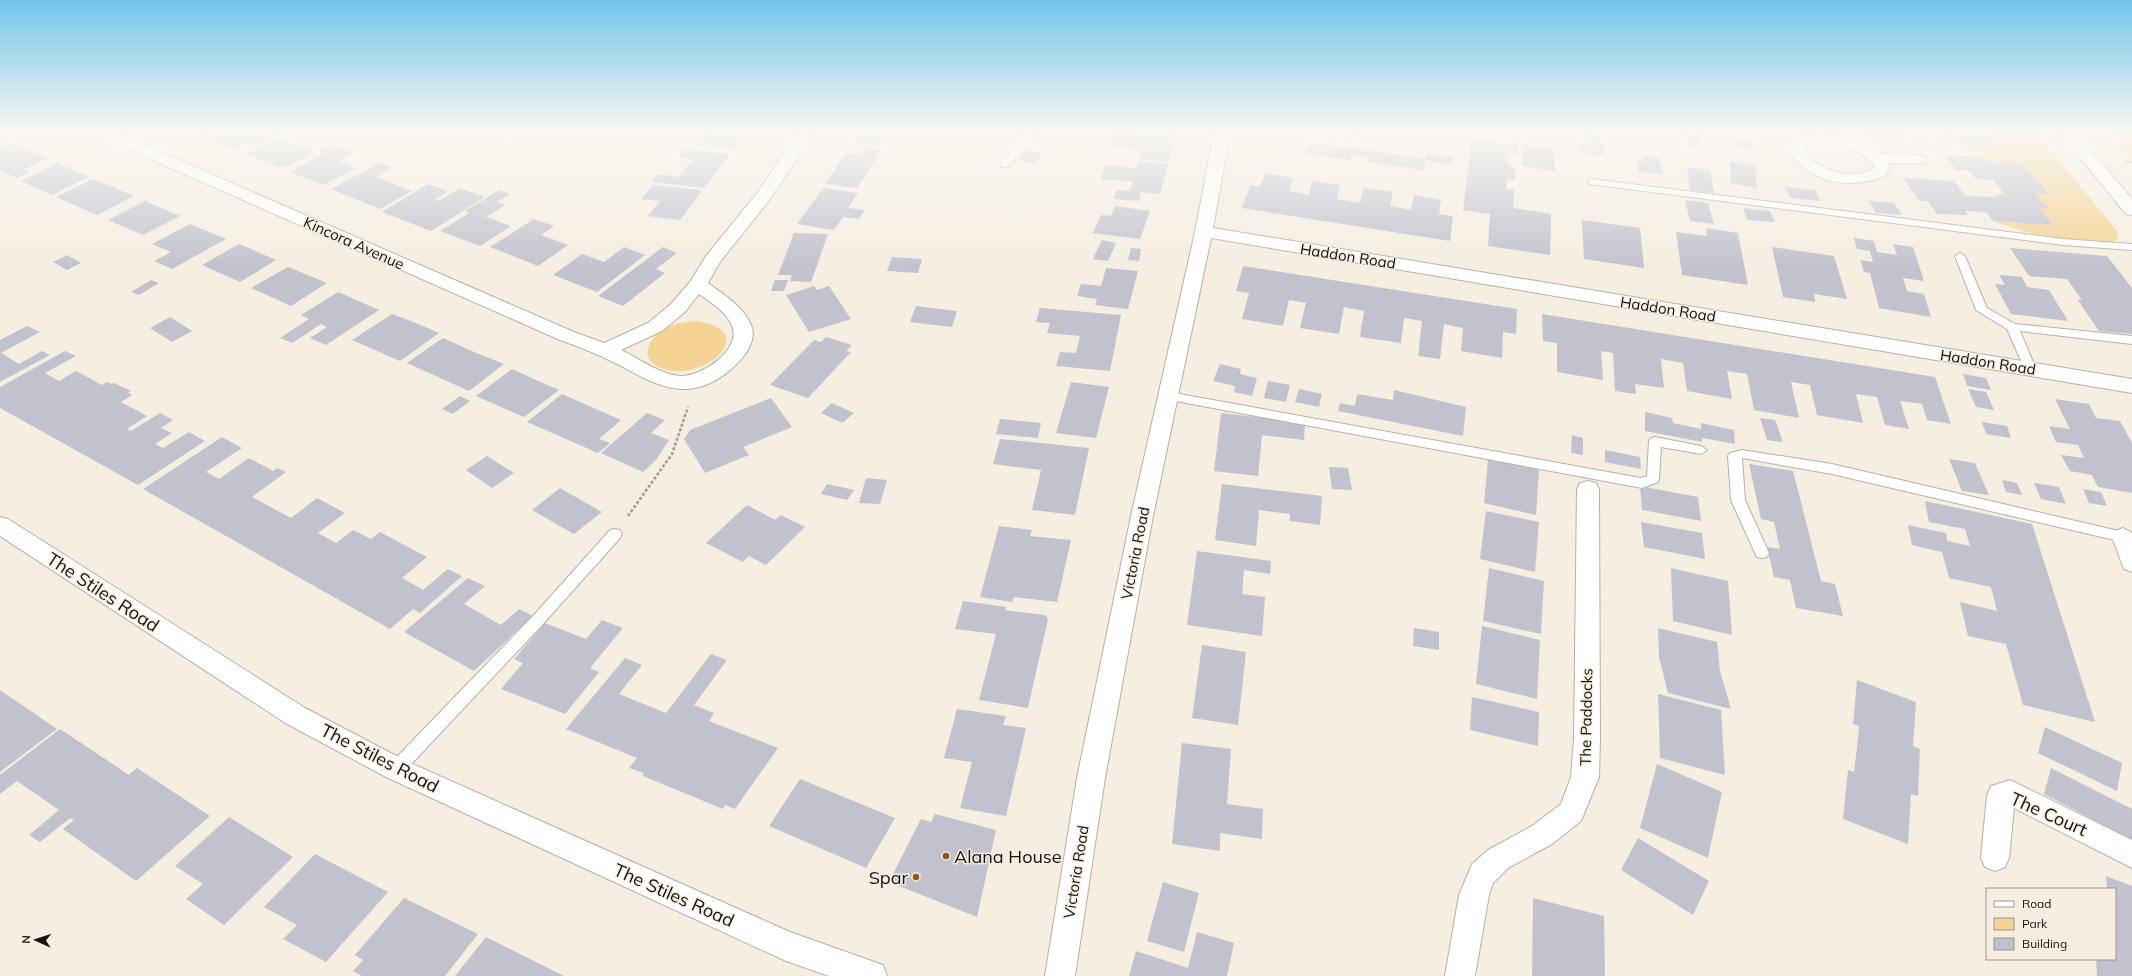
<svg xmlns="http://www.w3.org/2000/svg" width="2132" height="976" viewBox="0 0 2132 976" font-family="Mulish,sans-serif">
  <style>
    .green { fill: #f5d394 }
    .building { fill: #c2c2cf }
    .lines { fill: none; stroke-linecap: round; stroke-linejoin: round }
    .lane-casing { stroke: #b7b0a4; stroke-width: 2 }
    .street-casing { stroke: #b7b0a4; stroke-width: 2 }
    .secondary-casing { stroke: #b7b0a4; stroke-width: 2 }
    .path-far1 { stroke: #a19c92; stroke-width: 2; stroke-dasharray: 2.5 1.5; stroke-linecap: butt }
    .path { stroke: #a19c92; stroke-width: 2.5; stroke-dasharray: 3 2; stroke-linecap: butt }
    .lane { fill: #fff; fill-rule: evenodd }
    .street { fill: #fff; fill-rule: evenodd }
    .secondary { fill: #fff; fill-rule: evenodd }
    .poi-dot { fill: #915615; stroke: #f5eee1; stroke-width: 1.5 }
    .labels { text-anchor: middle; dominant-baseline: central; stroke-width: 3; stroke-linejoin: round; paint-order: stroke }
    .street-label { font-size: 15px; fill: #15120e; stroke: #f5eee1 }
    .near-street-label { font-size: 18px; fill: #15120e; stroke: #f5eee1 }
    .near-poi-label { font-size: 18px; fill: #15120e; stroke: #f5eee1; text-anchor: start }
  </style>
  <rect width="100%" height="100%" fill="#f5eee1"/>
  <g class="green">
    <path d="M 1985,133 L 2037,133 L 2117,231 L 2118,237 L 2114,242 C 2069,243 2034,236 1993,221 L 2053,224 L 2039,207 L 2047,208 L 2035,193 L 2050,193 L 2036,177 L 1986,161 L 1973,149 L 1949,145 L 1961,140 L 2000,147 L 1990,133 Z"/>
    <polygon points="2107,133 2132,133 2132,160 2131,160"/>
    <path d="M 696,321 C 762,330 706,382 664,369 C 638,362 647,337 666,328 C 676,323 686,322 696,321 Z"/>
  </g>
  <g class="building">
    <polygon points="211,133 282,133 255,146 248,143 235,150 202,137"/>
    <polygon points="711,133 746,133 734,149 700,146"/>
    <polygon points="858,133 890,133 884,146 852,144"/>
    <polygon points="1146,133 1176,133 1168,162 1139,159 1141,150 1111,147 1115,134 1144,137"/>
    <polygon points="1336,133 1357,133 1357,141 1335,139"/>
    <polygon points="1586,133 1600,133 1605,155 1580,153 1578,140 1588,141"/>
    <polygon points="1684,133 1699,134 1700,148 1685,145"/>
    <polygon points="1861,133 1928,133 1935,141 1905,140 1901,135 1862,134"/>
    <polygon points="1946,133 1989,133 2001,147 1965,145 1961,140 1952,140"/>
    <polygon points="278,138 295,144 315,152 288,166 285,165 280,167 246,154"/>
    <polygon points="1472,138 1518,145 1517,155 1508,153 1508,166 1515,167 1515,180 1507,179 1506,189 1514,190 1513,208 1551,214 1550,255 1488,246 1490,214 1463,210"/>
    <polygon points="1738,139 1754,142 1754,150 1737,146"/>
    <polygon points="1308,141 1353,148 1350,160 1304,153"/>
    <polygon points="10,142 33,152 48,158 24,169 30,172 17,178 0,171 0,147"/>
    <polygon points="331,144 354,153 339,161 356,168 324,185 290,172 323,154 317,151"/>
    <polygon points="1523,145 1555,149 1555,171 1523,166"/>
    <polygon points="866,148 881,150 857,188 825,184 846,153 862,155"/>
    <polygon points="1354,148 1426,159 1426,153 1453,157 1452,166 1426,159 1423,170 1377,163 1366,160 1367,157 1353,155"/>
    <polygon points="685,149 730,154 704,188 651,182 658,174 679,177 692,159 678,157"/>
    <polygon points="1025,150 1043,153 1036,163 1018,160"/>
    <polygon points="1945,155 1982,157 1986,161 2022,163 2050,194 2035,193 2048,208 2039,207 2053,225 1993,221 1986,212 1965,211 1968,215 1937,214 1928,201 1919,201 1903,178 1954,181 1965,196 1997,197 1994,194 2005,195 1993,180 1976,179 1969,170 1956,170"/>
    <polygon points="1643,156 1659,158 1663,174 1639,172 1636,160 1644,161"/>
    <polygon points="1138,161 1168,164 1160,194 1141,192 1139,201 1114,199 1117,190 1130,191 1133,182 1101,179 1106,165 1136,168"/>
    <polygon points="1730,161 1755,166 1757,188 1731,183"/>
    <polygon points="57,163 89,177 52,195 21,181"/>
    <polygon points="379,163 392,168 376,177 412,191 380,209 331,189"/>
    <polygon points="1687,167 1710,170 1714,193 1690,190"/>
    <polygon points="1265,173 1293,178 1289,191 1309,195 1312,181 1340,185 1337,199 1360,203 1364,188 1393,192 1390,206 1411,210 1414,195 1441,200 1439,214 1453,216 1450,241 1242,208 1250,185 1260,187"/>
    <polygon points="93,179 117,189 134,196 97,215 56,197"/>
    <polygon points="428,184 448,191 435,199 439,201 460,188 485,197 431,231 382,212"/>
    <polygon points="653,185 703,190 680,220 648,216 660,201 641,199"/>
    <polygon points="1785,187 1815,190 1820,201 1790,198"/>
    <polygon points="823,188 858,193 848,208 865,210 859,219 843,217 834,230 797,224"/>
    <polygon points="499,190 510,194 497,202 505,205 486,217 511,226 480,246 440,231 469,213 465,211"/>
    <polygon points="1685,200 1708,203 1714,224 1690,221"/>
    <polygon points="145,201 180,216 143,235 108,220"/>
    <polygon points="1869,201 1894,203 1902,215 1876,213"/>
    <polygon points="1115,206 1150,211 1140,239 1093,233 1101,215 1111,216"/>
    <polygon points="1743,208 1770,211 1775,222 1747,220"/>
    <polygon points="534,219 554,226 541,235 568,245 538,266 490,247"/>
    <polygon points="1582,220 1640,228 1644,268 1584,259"/>
    <polygon points="190,224 226,239 172,269 154,261 171,252 152,244"/>
    <polygon points="1706,228 1738,233 1748,285 1682,275 1676,232 1707,236"/>
    <polygon points="794,233 828,234 811,282 790,281 792,275 778,275"/>
    <polygon points="1854,238 1874,241 1877,252 1897,255 1893,244 1913,247 1924,281 1903,278 1907,291 1924,294 1931,317 1879,308 1870,273 1864,272 1860,260 1873,262 1870,251 1857,249"/>
    <polygon points="1102,240 1116,243 1108,261 1093,259"/>
    <polygon points="239,244 276,260 240,282 202,265"/>
    <polygon points="624,247 645,255 597,292 553,275 582,254 604,262"/>
    <polygon points="663,247 677,253 656,269 665,273 623,306 598,296"/>
    <polygon points="1772,247 1834,256 1847,299 1814,294 1815,302 1783,297"/>
    <polygon points="1131,248 1141,249 1139,261 1128,260"/>
    <polygon points="2010,248 2107,256 2132,288 2132,334 2099,331 2077,299 2082,300 2067,279 2029,276"/>
    <polygon points="67,255 81,263 67,270 53,262"/>
    <polygon points="892,257 922,259 918,273 887,271"/>
    <polygon points="1243,266 1517,309 1516,334 1503,332 1502,358 1461,351 1463,328 1444,324 1440,359 1418,356 1422,321 1404,318 1401,343 1360,337 1364,311 1344,307 1339,334 1300,328 1306,303 1289,300 1283,326 1242,319 1249,293 1236,291"/>
    <polygon points="288,267 327,283 291,306 251,288"/>
    <polygon points="1106,268 1138,271 1128,309 1095,305 1097,299 1077,296 1081,284 1101,286"/>
    <polygon points="1999,275 2022,277 2027,287 2049,290 2068,321 2011,314 1995,284 2005,285"/>
    <polygon points="151,280 159,283 139,295 131,292"/>
    <polygon points="775,280 788,280 784,291 771,291"/>
    <polygon points="814,286 817,290 829,286 851,319 809,332 786,295"/>
    <polygon points="338,292 379,310 326,345 310,338 327,327 321,324 292,343 280,338 309,319 301,315"/>
    <polygon points="916,306 957,311 952,327 910,322"/>
    <polygon points="1040,308 1121,315 1110,371 1056,366 1060,352 1076,353 1080,336 1047,333 1050,323 1036,322"/>
    <polygon points="392,314 416,323 439,333 400,361 352,340"/>
    <polygon points="1542,314 1935,377 1951,424 1927,420 1922,404 1900,401 1909,429 1885,425 1877,397 1856,394 1863,423 1817,415 1810,385 1791,382 1799,418 1754,410 1747,374 1727,371 1732,399 1687,391 1683,363 1661,359 1664,388 1635,384 1636,394 1615,391 1613,353 1601,351 1603,380 1557,372 1557,343 1543,341"/>
    <polygon points="170,317 192,331 172,342 150,328"/>
    <polygon points="27,326 40,332 1,353 19,364 42,351 50,355 0,382 0,340"/>
    <polygon points="826,337 852,345 846,351 851,352 808,398 770,385 814,340 821,342"/>
    <polygon points="443,338 474,352 504,364 469,391 407,363"/>
    <polygon points="65,351 76,356 45,373 59,381 76,371 102,385 107,382 111,384 114,383 131,391 128,393 132,395 121,402 147,416 127,429 131,431 160,413 173,420 161,428 172,433 155,444 163,448 189,432 205,441 138,485 0,408 0,387"/>
    <polygon points="1220,364 1241,369 1240,374 1257,378 1252,396 1234,392 1235,386 1213,381"/>
    <polygon points="512,369 536,380 559,390 524,417 476,396"/>
    <polygon points="1963,374 1986,378 1991,390 1967,386"/>
    <polygon points="1268,381 1290,385 1286,402 1264,398"/>
    <polygon points="1071,382 1109,387 1096,438 1056,433"/>
    <polygon points="1299,389 1322,394 1319,407 1295,402"/>
    <polygon points="1968,389 1986,392 1994,410 1976,407"/>
    <polygon points="1394,390 1466,407 1463,436 1338,411 1340,403 1355,406 1357,394 1393,400"/>
    <polygon points="562,394 621,420 599,439 610,443 598,453 527,422"/>
    <polygon points="460,396 470,401 453,414 442,409"/>
    <polygon points="771,398 792,427 743,447 749,455 705,473 684,439 690,430"/>
    <polygon points="2055,399 2089,404 2096,418 2120,421 2132,443 2132,493 2098,487 2092,475 2070,471 2061,455 2084,458 2078,445 2056,442 2049,426 2070,429"/>
    <polygon points="832,403 854,413 842,423 821,413"/>
    <polygon points="1645,412 1672,418 1673,423 1701,429 1701,423 1734,430 1735,444 1702,438 1702,442 1645,431"/>
    <polygon points="647,413 665,420 651,433 669,440 656,460 643,472 601,453"/>
    <polygon points="1221,413 1305,423 1304,440 1262,435 1258,476 1214,471"/>
    <polygon points="1760,418 1775,420 1783,442 1767,440"/>
    <polygon points="1000,419 1041,423 1038,438 996,434"/>
    <polygon points="1982,422 2007,426 2011,438 1986,434"/>
    <polygon points="1572,435 1583,438 1583,455 1571,453"/>
    <polygon points="222,437 242,448 206,472 219,479 249,458 273,471 277,468 286,472 252,497 291,518 317,498 345,513 318,533 336,543 353,530 371,539 380,532 427,557 402,578 423,590 448,569 462,576 420,613 413,609 390,629 143,489"/>
    <polygon points="1000,439 1089,448 1075,515 1032,510 1041,470 993,464"/>
    <polygon points="1605,450 1640,457 1641,469 1605,462"/>
    <polygon points="487,456 514,473 492,488 466,470"/>
    <polygon points="1488,459 1539,470 1536,515 1484,503"/>
    <polygon points="1949,459 1975,463 1989,495 1962,491"/>
    <polygon points="1749,464 1793,471 1821,581 1835,584 1843,616 1796,608 1790,580 1774,577 1767,547 1780,549 1774,522 1761,519"/>
    <polygon points="1329,467 1348,468 1352,490 1332,489"/>
    <polygon points="866,478 887,480 880,504 859,503"/>
    <polygon points="2002,480 2017,483 2022,495 2006,492"/>
    <polygon points="2034,483 2059,487 2066,504 2041,499"/>
    <polygon points="827,484 854,490 847,500 821,494"/>
    <polygon points="1222,484 1322,496 1320,525 1290,521 1290,514 1259,510 1256,546 1215,540"/>
    <polygon points="1640,486 1698,497 1701,521 1642,510"/>
    <polygon points="560,488 602,512 574,534 532,510"/>
    <polygon points="2083,489 2101,492 2107,506 2089,503"/>
    <polygon points="1925,501 2032,524 2095,722 2023,705 2006,644 1968,636 1960,602 1997,611 1991,587 1949,578 1942,552 1912,545 1908,525 1946,533 1947,541 1970,546 1965,529 1929,522"/>
    <polygon points="747,505 775,520 781,515 805,527 766,565 749,556 743,562 706,543"/>
    <polygon points="1486,511 1539,522 1535,572 1480,559"/>
    <polygon points="1641,522 1702,533 1705,559 1644,547"/>
    <polygon points="999,526 1032,530 1030,536 1071,540 1057,602 1014,597 1012,602 980,597"/>
    <polygon points="1197,551 1271,561 1270,574 1244,570 1242,594 1265,597 1262,636 1187,625"/>
    <polygon points="1489,568 1544,581 1541,634 1483,621"/>
    <polygon points="1671,568 1728,581 1732,635 1673,621"/>
    <polygon points="468,578 485,586 464,604 501,625 519,609 533,616 474,671 404,632"/>
    <polygon points="963,601 1006,607 1005,610 1045,615 1048,619 1028,708 979,700 996,634 955,629"/>
    <polygon points="602,620 623,628 590,668 599,672 565,714 501,689 523,663 514,659 545,623 586,639"/>
    <polygon points="1482,626 1540,640 1537,699 1476,684"/>
    <polygon points="1414,628 1439,632 1439,650 1413,646"/>
    <polygon points="1658,628 1717,642 1720,671 1731,709 1668,693 1659,657"/>
    <polygon points="1202,645 1246,652 1238,725 1192,718"/>
    <polygon points="711,654 727,660 694,705 714,713 709,721 778,748 735,809 725,805 723,809 643,776 644,773 629,768 637,758 566,729 625,658 642,665 619,694 666,713"/>
    <polygon points="1857,680 1916,702 1913,746 1920,749 1918,796 1911,794 1908,844 1843,819 1848,770 1854,772 1857,748 1859,726 1853,724"/>
    <polygon points="0,690 57,729 0,772"/>
    <polygon points="1658,694 1721,710 1725,775 1660,758"/>
    <polygon points="1472,697 1539,712 1538,746 1470,730"/>
    <polygon points="957,709 1006,716 1003,725 1026,728 1006,816 960,808 972,762 944,758"/>
    <polygon points="2045,727 2122,763 2117,791 2038,753"/>
    <polygon points="60,729 129,775 137,768 210,816 136,881 63,829 74,820 70,818 40,842 29,835 59,810 17,781 0,794 0,775"/>
    <polygon points="1182,743 1231,749 1227,804 1263,809 1262,839 1220,833 1220,851 1172,844"/>
    <polygon points="1657,764 1722,792 1708,858 1640,828"/>
    <polygon points="2051,768 2132,809 2132,840 2044,794"/>
    <polygon points="800,779 895,818 866,868 769,826"/>
    <polygon points="935,814 996,830 977,917 889,882 921,819 931,822"/>
    <polygon points="229,817 293,857 224,925 186,899 203,884 175,866"/>
    <polygon points="1638,838 1709,881 1693,915 1621,870"/>
    <polygon points="315,854 388,892 326,962 283,939 297,925 264,907"/>
    <polygon points="2106,876 2132,886 2132,976 2097,976 2096,959 2115,959 2115,889 2107,889"/>
    <polygon points="1163,882 1199,893 1184,952 1147,941"/>
    <polygon points="404,898 478,934 445,976 362,976 353,971 363,960 355,955"/>
    <polygon points="1533,898 1604,916 1605,976 1532,976"/>
    <polygon points="1197,932 1234,943 1227,976 1129,976 1136,951 1188,968"/>
    <polygon points="486,937 564,976 455,976"/>
  </g>
  <g class="lines">
    <defs>
      <g id="lane">
        <polygon points="1024,133 1034,133 1008,167 1002,167 1000,165"/>
        <polygon points="1592,179 2063,239 2132,244 2132,250 2063,245 1589,184 1589,180"/>
        <polygon points="1960,253 1965,256 1987,308 2015,324 2132,336 2132,344 2020,331 2036,369 2034,372 2026,372 2007,329 1976,310 1955,256"/>
        <polygon points="1169,392 1641,478 1647,476 1649,441 1651,438 1655,437 1701,446 1707,450 1701,454 1661,447 1659,479 1658,482 1642,488 1165,399 1163,396 1165,393"/>
        <polygon points="1742,450 1832,464 2123,532 2128,533 2130,537 2128,541 2123,542 1832,474 1742,458 1745,500 1769,553 1767,557 1762,558 1757,557 1755,553 1731,500 1728,456 1730,453"/>
        <polygon points="615,529 620,530 622,534 620,538 543,624 402,774 396,776 390,774 388,769 390,764 533,616 610,530"/>
      </g>
      <g id="street">
        <path d="M 96,133 L 117,133 L 574,332 L 604,343 L 648,323 L 671,304 L 690,282 L 706,256 L 758,192 L 798,133 L 814,133 L 770,199 L 720,262 L 708,283 C 724,295 743,306 751,325 C 761,348 727,376 708,384 C 696,389 684,390 672,388 C 650,384 631,370 611,361 C 595,353 577,346 560,340 L 98,136 ZM 699,294 C 710,302 727,312 732,326 C 742,350 701,377 680,376 C 659,374 640,359 621,350 L 662,331 L 685,312 Z"/>
        <polygon points="1214,133 1230,133 1213,228 2132,379 2132,393 1211,238 1153,516 1105,778 1075,976 1045,976 1077,778 1131,516 1195,232"/>
        <path d="M 1821,133 L 1861,141 L 1881,153 L 1920,155 L 1926,157 L 1928,160 L 1926,163 L 1888,163 L 1890,166 L 1885,176 C 1849,190 1811,184 1789,151 L 1793,141 L 1802,137 ZM 1821,143 C 1841,145 1862,148 1874,166 L 1872,170 C 1849,179 1819,172 1805,151 L 1806,147 Z"/>
        <polygon points="1588,481 1596,483 1599,489 1600,739 1599,777 1581,821 1552,844 1508,868 1493,883 1489,895 1475,976 1445,976 1459,895 1472,864 1488,850 1532,826 1561,804 1571,777 1574,739 1577,489 1580,483"/>
        <polygon points="0,517 8,519 305,708 406,761 790,932 883,965 887,976 829,976 786,961 386,777 287,724 0,536"/>
        <polygon points="2123,528 2132,533 2132,572 2124,569 2112,537 2115,531"/>
        <polygon points="2010,780 2132,840 2132,868 2014,808 2009,858 2005,867 1995,871 1985,867 1981,858 1987,795 1991,786"/>
      </g>
      <polygon id="secondary" points="2060,133 2076,133 2132,199 2132,215 2126,214"/>
    </defs>
    <use href="#lane" class="lane-casing"/>
    <use href="#street" class="street-casing"/>
    <use href="#secondary" class="secondary-casing"/>
    <polyline class="path-far1" points="2125,162 2132,162"/>
    <polyline class="path" points="628,516 672,454 688,407"/>
    <use href="#lane" class="lane"/>
    <use href="#street" class="street"/>
    <use href="#secondary" class="secondary"/>
  </g>
  <linearGradient id="sky" x2="0" y2="1"><stop stop-color="#73c5ea"/><stop offset="0.49" stop-color="#faf7f2"/><stop offset="1" stop-color="#faf7f2" stop-opacity="0"/></linearGradient>
  <rect width="2132" height="269" fill="url(#sky)"/>
  <g class="poi-dot">
    <circle cx="946" cy="856" r="4"/>
    <circle cx="916" cy="877" r="4"/>
  </g>
  <g class="labels">
    <g class="street-label">
      <text transform="translate(354 243) rotate(24)">Kincora Avenue</text>
      <text transform="translate(1348 256) rotate(9)">Haddon Road</text>
      <text transform="translate(1668 309) rotate(9)">Haddon Road</text>
      <text transform="translate(1988 362) rotate(9)">Haddon Road</text>
      <text transform="translate(1135 553) rotate(-79)">Victoria Road</text>
      <text transform="translate(1586 717) rotate(-89)">The Paddocks</text>
      <text transform="translate(1076 872) rotate(-81)">Victoria Road</text>
    </g>
    <g class="near-street-label">
      <text transform="translate(103 592) rotate(33)">The Stiles Road</text>
      <text transform="translate(380 758) rotate(27)">The Stiles Road</text>
      <text transform="translate(2049 814) rotate(24)">The Court</text>
      <text transform="translate(674 895) rotate(24)">The Stiles Road</text>
    </g>
    <g class="near-poi-label">
      <text x="954" y="856">Alana House</text>
      <text x="908" y="877" text-anchor="end">Spar</text>
    </g>
  </g>
  <rect x="1986" y="888" width="130" height="72" fill="#f5eee1" stroke="#9b968d"/>
  <rect x="1994" y="901" width="20" height="6" fill="#ffffff" stroke="#9b968d"/>
  <text x="2022" y="908" font-size="12" fill="#15120e">Road</text>
  <rect x="1994" y="918" width="20" height="12" fill="#f5d394" stroke="#9b968d"/>
  <text x="2022" y="928" font-size="12" fill="#15120e">Park</text>
  <rect x="1994" y="938" width="20" height="12" fill="#c2c2cf" stroke="#9b968d"/>
  <text x="2022" y="948" font-size="12" fill="#15120e">Building</text>
  <g transform="translate(36 940) rotate(273)" stroke="#f5eee1" stroke-width="3" paint-order="stroke">
  <path d="M0-3L7 15L0 10L-7 15Z" fill="#15120e"/>
  <text y="-6" font-size="11" font-weight="bold" text-anchor="middle" fill="#15120e">N</text>
  </g>
</svg>
